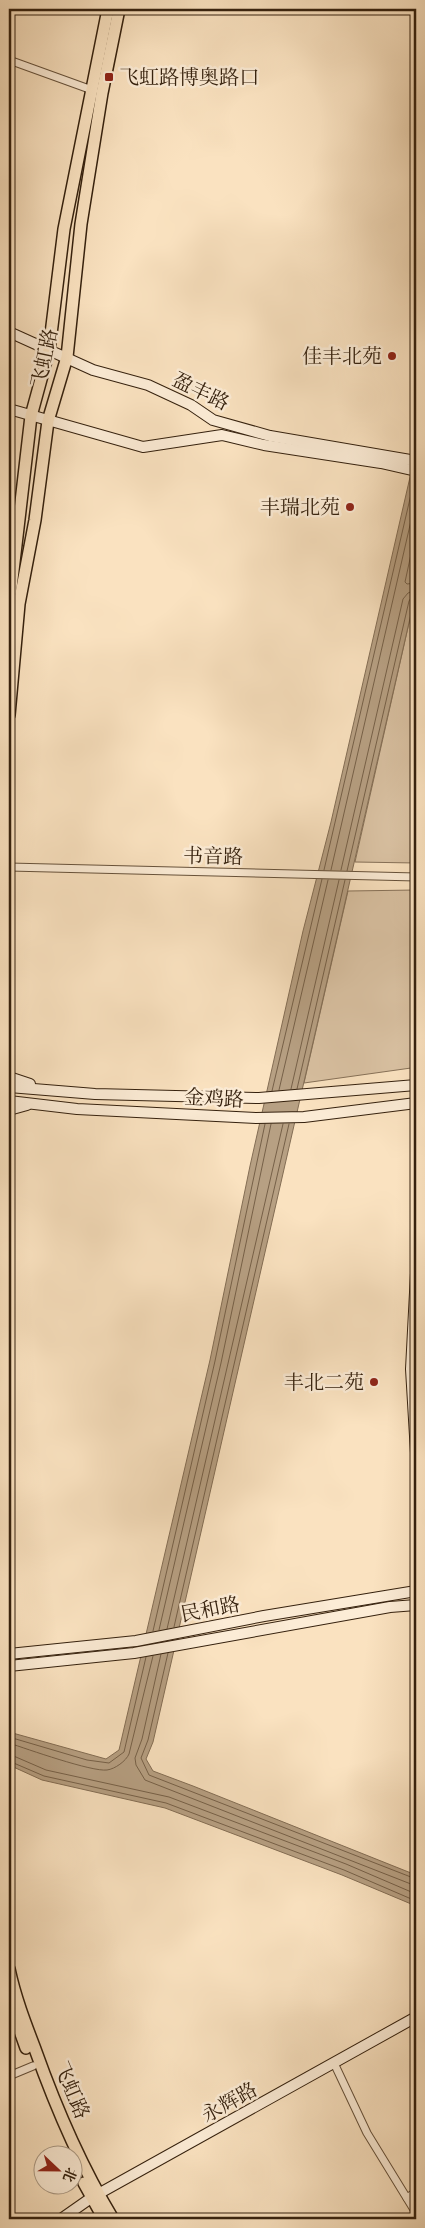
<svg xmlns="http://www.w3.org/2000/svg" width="425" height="2228" viewBox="0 0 425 2228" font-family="'EB Garamond','Noto Serif SC',serif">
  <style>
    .green { fill: #d9c1a2; stroke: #877158 }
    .water { fill: #b7a083; stroke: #836d54 }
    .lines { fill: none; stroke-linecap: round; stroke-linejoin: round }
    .shore { stroke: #766048; stroke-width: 1 }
    .street-casing { stroke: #66513a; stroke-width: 9 }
    .secondary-casing { stroke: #35210e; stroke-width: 12 }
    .primary-casing { stroke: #35210e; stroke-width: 14 }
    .street { stroke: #fcecd6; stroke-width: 7 }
    .secondary { stroke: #fcecd6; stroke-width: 10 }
    .primary { stroke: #fae2c0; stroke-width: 11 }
    .poi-dot { fill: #8f2418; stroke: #fcecd6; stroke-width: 2 }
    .labels { text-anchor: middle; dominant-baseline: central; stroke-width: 5; stroke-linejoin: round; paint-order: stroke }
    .poi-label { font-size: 20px; fill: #35210e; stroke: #fcecd6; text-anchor: end }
    .street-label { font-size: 20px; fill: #35210e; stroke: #fcecd6 }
  </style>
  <rect width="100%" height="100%" fill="#fae2c0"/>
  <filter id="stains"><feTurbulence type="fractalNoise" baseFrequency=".004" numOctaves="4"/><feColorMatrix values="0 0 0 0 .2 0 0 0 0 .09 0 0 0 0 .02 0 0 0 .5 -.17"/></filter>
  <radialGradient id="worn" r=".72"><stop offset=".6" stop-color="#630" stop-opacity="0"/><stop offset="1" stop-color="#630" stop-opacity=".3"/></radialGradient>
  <g class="green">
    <polygon points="416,592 416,863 355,862"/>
    <polygon points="416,890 416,1003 412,1027 411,1068 304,1083 348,891"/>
  </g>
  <polygon class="water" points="416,451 416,592 153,1742 146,1759 153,1771 193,1786 416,1875 416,1906 342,1875 165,1808 42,1780 9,1765 9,1732 106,1759 119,1750 210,1360 250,1166 303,931 331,822"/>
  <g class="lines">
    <g class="shore">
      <polyline points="416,531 405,582 407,584 416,583"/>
      <polyline points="324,870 415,477"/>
      <polyline points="331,870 416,499"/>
      <polyline points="341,870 403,599 408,593 416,590"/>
      <polyline points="347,871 409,601 411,598 416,597"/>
      <polyline points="291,1089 339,880"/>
      <polyline points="297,1089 345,880"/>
      <polyline points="279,1090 328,880"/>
      <polyline points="272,1091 322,879"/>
      <polyline points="174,1627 289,1124"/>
      <polyline points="167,1629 283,1124"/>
      <polyline points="159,1630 221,1363 271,1124"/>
      <polyline points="153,1631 215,1361 265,1124"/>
      <polyline points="168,1653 148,1740 141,1758 149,1775 416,1879"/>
      <polyline points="161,1654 142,1739 135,1758 136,1765 145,1780 416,1886"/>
      <polyline points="9,1737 87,1760 109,1763 124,1752 146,1657"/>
      <path d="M 9,1743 C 27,1749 92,1772 107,1770 C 115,1769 126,1761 129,1754 L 153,1656"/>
      <polyline points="9,1754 46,1770 169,1797 346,1864 416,1894"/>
      <polyline points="9,1761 44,1776 166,1803 344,1870 416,1901"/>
    </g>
    <defs>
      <g id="street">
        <polyline points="9,60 92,90"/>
        <polyline points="9,867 416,877"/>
        <polyline points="334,2063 367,2133 416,2213"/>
        <polyline points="9,2076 33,2066"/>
        <polyline points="407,2198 416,2192"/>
      </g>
      <g id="secondary">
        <polyline points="9,332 93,370 148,385 191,405 213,420 270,436 416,461"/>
        <polyline points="9,409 143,447 222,435 264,445 381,463 416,471"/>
        <polyline points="9,1077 30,1084"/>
        <polyline points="9,1087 95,1094 259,1098 416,1085"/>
        <polyline points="9,1101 77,1109 256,1118 304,1117 416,1103"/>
        <polyline points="9,1110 27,1105"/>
        <polyline points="416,1273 411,1369 416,1453"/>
        <polyline points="9,1654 136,1641 264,1616 416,1591"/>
        <polyline points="9,1666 134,1653 390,1607 416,1605"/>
        <polyline points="61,2219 91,2198 416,2017"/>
      </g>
      <g id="primary">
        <polyline points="9,605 31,416 49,350 64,229 108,9"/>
        <polyline points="9,715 19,604 35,520 48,421 67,357 81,224 102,93 119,9"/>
        <path d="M 9,1969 C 15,1997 25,2023 35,2049 C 56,2108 81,2166 113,2219"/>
        <polyline points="9,2000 26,2048"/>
        <polyline points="84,2183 104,2219"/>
      </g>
    </defs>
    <use href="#street" class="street-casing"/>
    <use href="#secondary" class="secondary-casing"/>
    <use href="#primary" class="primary-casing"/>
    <use href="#street" class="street"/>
    <use href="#secondary" class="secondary"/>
    <use href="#primary" class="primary"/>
  </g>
  <g class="poi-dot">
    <rect x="104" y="72" width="10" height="10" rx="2.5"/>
    <circle cx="392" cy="356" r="5"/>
    <circle cx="350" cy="507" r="5"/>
    <circle cx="374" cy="1382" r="5"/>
  </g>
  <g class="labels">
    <g class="poi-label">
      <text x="119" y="77" text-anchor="start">飞虹路博奥路口</text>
      <text x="382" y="356">佳丰北苑</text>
      <text x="340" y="507">丰瑞北苑</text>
      <text x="364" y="1382">丰北二苑</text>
    </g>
    <g class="street-label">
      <text transform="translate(44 358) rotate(-78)">飞虹路</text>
      <text transform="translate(201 391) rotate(26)">盈丰路</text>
      <text transform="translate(213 856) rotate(1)">书音路</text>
      <text transform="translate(214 1098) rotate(3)">金鸡路</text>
      <text transform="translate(210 1609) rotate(-11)">民和路</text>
      <text transform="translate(72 2090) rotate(67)">飞虹路</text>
      <text transform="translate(229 2102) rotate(-29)">永辉路</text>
    </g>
  </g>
  <rect width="425" height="2228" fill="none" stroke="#fae2c0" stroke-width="30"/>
  <rect x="10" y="10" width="405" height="2208" fill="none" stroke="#35210e" stroke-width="2.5"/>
  <rect x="15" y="15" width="395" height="2198" fill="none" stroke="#35210e"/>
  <g transform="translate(58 2170) rotate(112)"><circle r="24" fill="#fcecd6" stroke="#ac9b86"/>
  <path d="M0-4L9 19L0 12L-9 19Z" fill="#8f2418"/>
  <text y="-8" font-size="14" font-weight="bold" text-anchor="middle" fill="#35210e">北</text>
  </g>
  <rect width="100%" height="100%" filter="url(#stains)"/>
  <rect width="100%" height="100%" fill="url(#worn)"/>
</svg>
